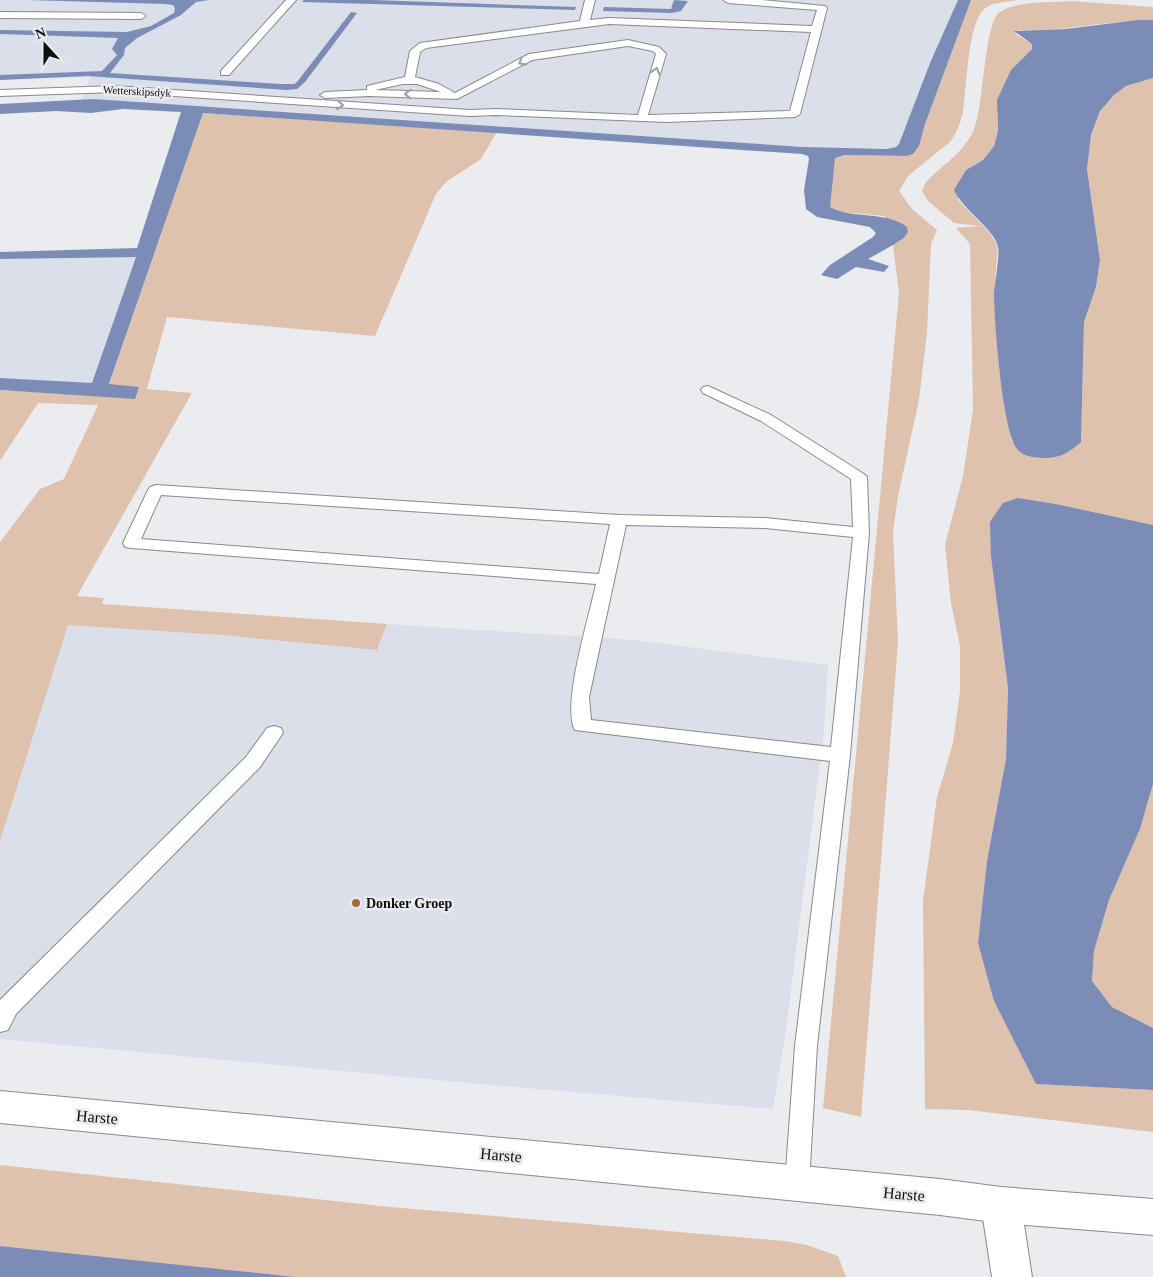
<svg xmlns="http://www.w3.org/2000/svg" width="1153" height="1277" viewBox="0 0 1153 1277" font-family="'Times New Roman',serif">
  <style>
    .built { fill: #dadfea }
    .green { fill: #dfc2ad }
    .water { fill: #7b8cb7 }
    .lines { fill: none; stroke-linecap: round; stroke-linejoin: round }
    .lane-casing { stroke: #88898d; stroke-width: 2 }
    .street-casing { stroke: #88898d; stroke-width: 2 }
    .secondary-casing { stroke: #88898d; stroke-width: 2 }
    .lane { fill: #fff; fill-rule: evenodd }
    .street { fill: #fff; fill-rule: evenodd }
    .secondary { fill: #fff; fill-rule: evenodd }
    .oneway { stroke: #9f9f9f }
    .poi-dot { fill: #a86632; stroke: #eaecf0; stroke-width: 2 }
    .labels { text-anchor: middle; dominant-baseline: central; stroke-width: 5; stroke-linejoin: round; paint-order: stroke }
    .far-street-label { font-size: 11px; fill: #0e0f10; stroke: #eaecf0 }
    .poi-label { font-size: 14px; font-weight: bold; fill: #0e0f10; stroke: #eaecf0; text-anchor: start }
    .near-street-label { font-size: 16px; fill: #0e0f10; stroke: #eaecf0 }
  </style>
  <rect width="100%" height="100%" fill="#eaecf0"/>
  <g class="built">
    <polygon points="0,0 958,0 930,63 899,144 896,147 873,150 803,147 249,109 82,99 90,77 0,80"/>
    <polygon points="136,256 92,384 0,378 0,259"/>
    <polygon points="68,624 221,635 377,650 387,624 634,640 828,665 824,732 785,1037 773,1109 490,1085 0,1039 0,841"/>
  </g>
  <g class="green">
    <path d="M 971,0 L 1017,0 C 1008,2 995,2 987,7 C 967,18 967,91 963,112 C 961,122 956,133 951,141 L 908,176 L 899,191 L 912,209 L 937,230 L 931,244 L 927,332 L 919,400 L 898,496 L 893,532 L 898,642 L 861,1117 L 823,1108 L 899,293 L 893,245 L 904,238 L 884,216 L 841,212 L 830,207 L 828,204 L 835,158 L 845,155 L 907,156 L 913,154 L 919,146 L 925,124 Z"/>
    <path d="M 1071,1 L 1153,7 L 1153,20 C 1108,20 1063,32 1018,30 L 1015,34 L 1032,44 L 1032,49 L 1011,70 L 997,114 L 998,131 L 994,146 L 983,160 L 966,170 L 958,200 L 989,232 L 998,246 L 994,292 L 999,369 L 1012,442 L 1081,442 L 1084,322 L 1096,287 L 1100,260 L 1087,169 L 1091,135 L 1100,111 L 1114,95 L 1126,86 L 1153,78 L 1153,525 L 1056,504 L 1018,498 L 991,557 L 1008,688 L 1006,759 L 987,861 L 978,943 L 1036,1084 L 1153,1090 L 1153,1132 L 968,1110 L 925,1109 L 923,901 L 937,797 L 953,743 L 960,691 L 960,646 L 951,603 L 945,545 L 963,476 L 973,410 L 970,244 L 956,228 L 980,226 L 954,223 L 928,201 L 922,191 L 926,182 C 941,166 966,151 974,129 C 984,107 984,21 1000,12 C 1019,0 1049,3 1071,1 Z"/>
    <polygon points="203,113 497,132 481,159 446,182 436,194 375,336 167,317 147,389 192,393 77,596 104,598 102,604 387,624 377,650 221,635 68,625 0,841 0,542 40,489 64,479 98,405 38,403 0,461 0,390 135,398 109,385"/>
    <polygon points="1153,784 1153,1028 1112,1007 1092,981 1094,951 1109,900 1140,829"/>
    <polygon points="0,1165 390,1207 785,1241 807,1245 838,1256 846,1277 296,1277 0,1246"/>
  </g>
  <g class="water">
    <polygon points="28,0 209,0 196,2 181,15 137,38 125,48 124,55 110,73 280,84 294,84 297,82 351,12 357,13 305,82 297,89 287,90 87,76 0,80 0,75 102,71 117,55 112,49 118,38 0,34 0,30 127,32 151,26 174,13 175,8 173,5 165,4"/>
    <polygon points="304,0 372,0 576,7 575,10 302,2"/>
    <polygon points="674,0 688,1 681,11 672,13 603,11 604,7 671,9"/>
    <path d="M 958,0 L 971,0 L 925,124 L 919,146 L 913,154 L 907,156 L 845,155 L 835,158 L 830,207 C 854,220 884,210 907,227 L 908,232 L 904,238 L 893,245 L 868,259 L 889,266 L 884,272 L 856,267 L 837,279 L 821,275 L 830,265 L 873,237 L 876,233 L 870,227 L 817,217 L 806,209 L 804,190 L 809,159 L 808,156 L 802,154 L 203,113 L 109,384 L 139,387 L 135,399 L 0,390 L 0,378 L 92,383 L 136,257 L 0,259 L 0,252 L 137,248 L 181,112 L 123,109 L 91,113 L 56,111 L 0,114 L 0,104 L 93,99 L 803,147 L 886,149 L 896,147 L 899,144 L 930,63 Z"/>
    <path d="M 1137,20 L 1153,20 L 1153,78 L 1126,86 L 1114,95 L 1100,111 L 1091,135 L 1087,169 L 1100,260 L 1096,287 L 1084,322 L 1081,442 C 1069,453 1058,459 1041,458 C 1032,457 1022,456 1017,449 C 1002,429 994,320 994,292 C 995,281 1000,255 998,246 C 993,228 963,210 954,190 L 966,170 L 983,160 L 994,146 L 998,131 L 997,100 L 1011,70 L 1032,49 L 1032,44 L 1014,31 L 1066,29 Z"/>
    <polygon points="1018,498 1056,504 1153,525 1153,784 1140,829 1109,900 1094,951 1092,981 1112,1007 1153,1028 1153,1090 1036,1084 994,1001 978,943 987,861 1006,759 1008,688 991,557 990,522 1003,503"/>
    <polygon points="0,1246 296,1277 0,1277"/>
  </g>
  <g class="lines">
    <defs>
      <g id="lane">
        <polygon points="286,0 296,0 229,75 221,75 221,71"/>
        <path d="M 585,0 L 595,0 L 590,20 L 609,18 L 812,26 L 817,10 L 728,3 L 723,0 L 761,0 L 825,6 L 827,8 L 800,114 L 795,117 L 667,122 L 496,115 L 470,116 L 115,92 L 0,96 L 0,90 L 115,86 L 470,110 L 496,109 L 638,115 L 656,54 L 653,51 L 628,46 L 532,60 L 457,99 L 369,96 L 325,98 L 320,95 L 325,92 L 367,90 L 367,86 L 405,77 L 410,51 L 420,43 L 580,21 ZM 609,24 L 811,32 L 790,111 L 648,115 L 666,54 L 659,47 L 628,40 L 529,54 L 455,93 L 439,84 L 415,77 L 420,52 L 426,48 ZM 403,84 L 417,84 L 441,92 L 375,90 Z"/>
        <polygon points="0,12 141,13 146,16 141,19 0,18"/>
        <path d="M 708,386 L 771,415 L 864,474 L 867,477 L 869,533 L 850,755 L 817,1046 L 809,1184 L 806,1192 L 797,1195 L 788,1192 L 785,1184 L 795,1046 L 830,761 L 575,730 C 561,706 590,614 596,584 L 131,548 L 125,547 L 123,543 L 148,490 L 150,487 L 156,485 L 619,515 L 765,518 L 853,527 L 851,479 L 761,421 L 703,393 L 701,390 L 703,387 ZM 161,495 L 610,524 L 599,574 L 141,539 ZM 626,525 L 765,528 L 853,537 L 831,747 L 591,720 L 589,697 Z"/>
        <polygon points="274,726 281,728 283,733 260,767 16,1014 8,1030 0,1032 0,1000 246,757 267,728"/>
      </g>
      <polygon id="street" points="1001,1187 1015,1192 1021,1205 1032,1277 992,1277 981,1205 987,1192"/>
      <polygon id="secondary" points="0,1091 940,1179 1001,1187 1153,1199 1153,1235 1001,1223 940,1215 0,1123"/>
    </defs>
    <use href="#lane" class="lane-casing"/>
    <use href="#street" class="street-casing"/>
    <use href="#secondary" class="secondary-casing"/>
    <use href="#lane" class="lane"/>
    <use href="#street" class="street"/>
    <use href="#secondary" class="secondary"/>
  </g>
  <defs><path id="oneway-chevron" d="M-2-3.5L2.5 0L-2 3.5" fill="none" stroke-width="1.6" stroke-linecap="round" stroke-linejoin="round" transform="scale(1.25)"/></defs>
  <g class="oneway">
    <use href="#oneway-chevron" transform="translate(522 62) rotate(150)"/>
    <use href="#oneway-chevron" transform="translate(656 71) rotate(-73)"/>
    <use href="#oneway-chevron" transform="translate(408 94) rotate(-178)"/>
    <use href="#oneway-chevron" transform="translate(340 105) rotate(4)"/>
  </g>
  <circle class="poi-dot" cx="356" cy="903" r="5"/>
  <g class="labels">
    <g class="far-street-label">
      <text transform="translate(137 91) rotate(3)">Wetterskipsdyk</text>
    </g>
    <g class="poi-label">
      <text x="366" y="903">Donker Groep</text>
    </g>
    <g class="near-street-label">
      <text transform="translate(97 1117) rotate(5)">Harste</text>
      <text transform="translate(501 1155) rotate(5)">Harste</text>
      <text transform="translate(904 1194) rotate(5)">Harste</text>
    </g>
  </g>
  <g transform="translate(45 45) rotate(339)" stroke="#eaecf0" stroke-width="4" paint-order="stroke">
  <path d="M0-4L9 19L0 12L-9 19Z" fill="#0e0f10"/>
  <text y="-8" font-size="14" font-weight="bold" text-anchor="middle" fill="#0e0f10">N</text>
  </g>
</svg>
